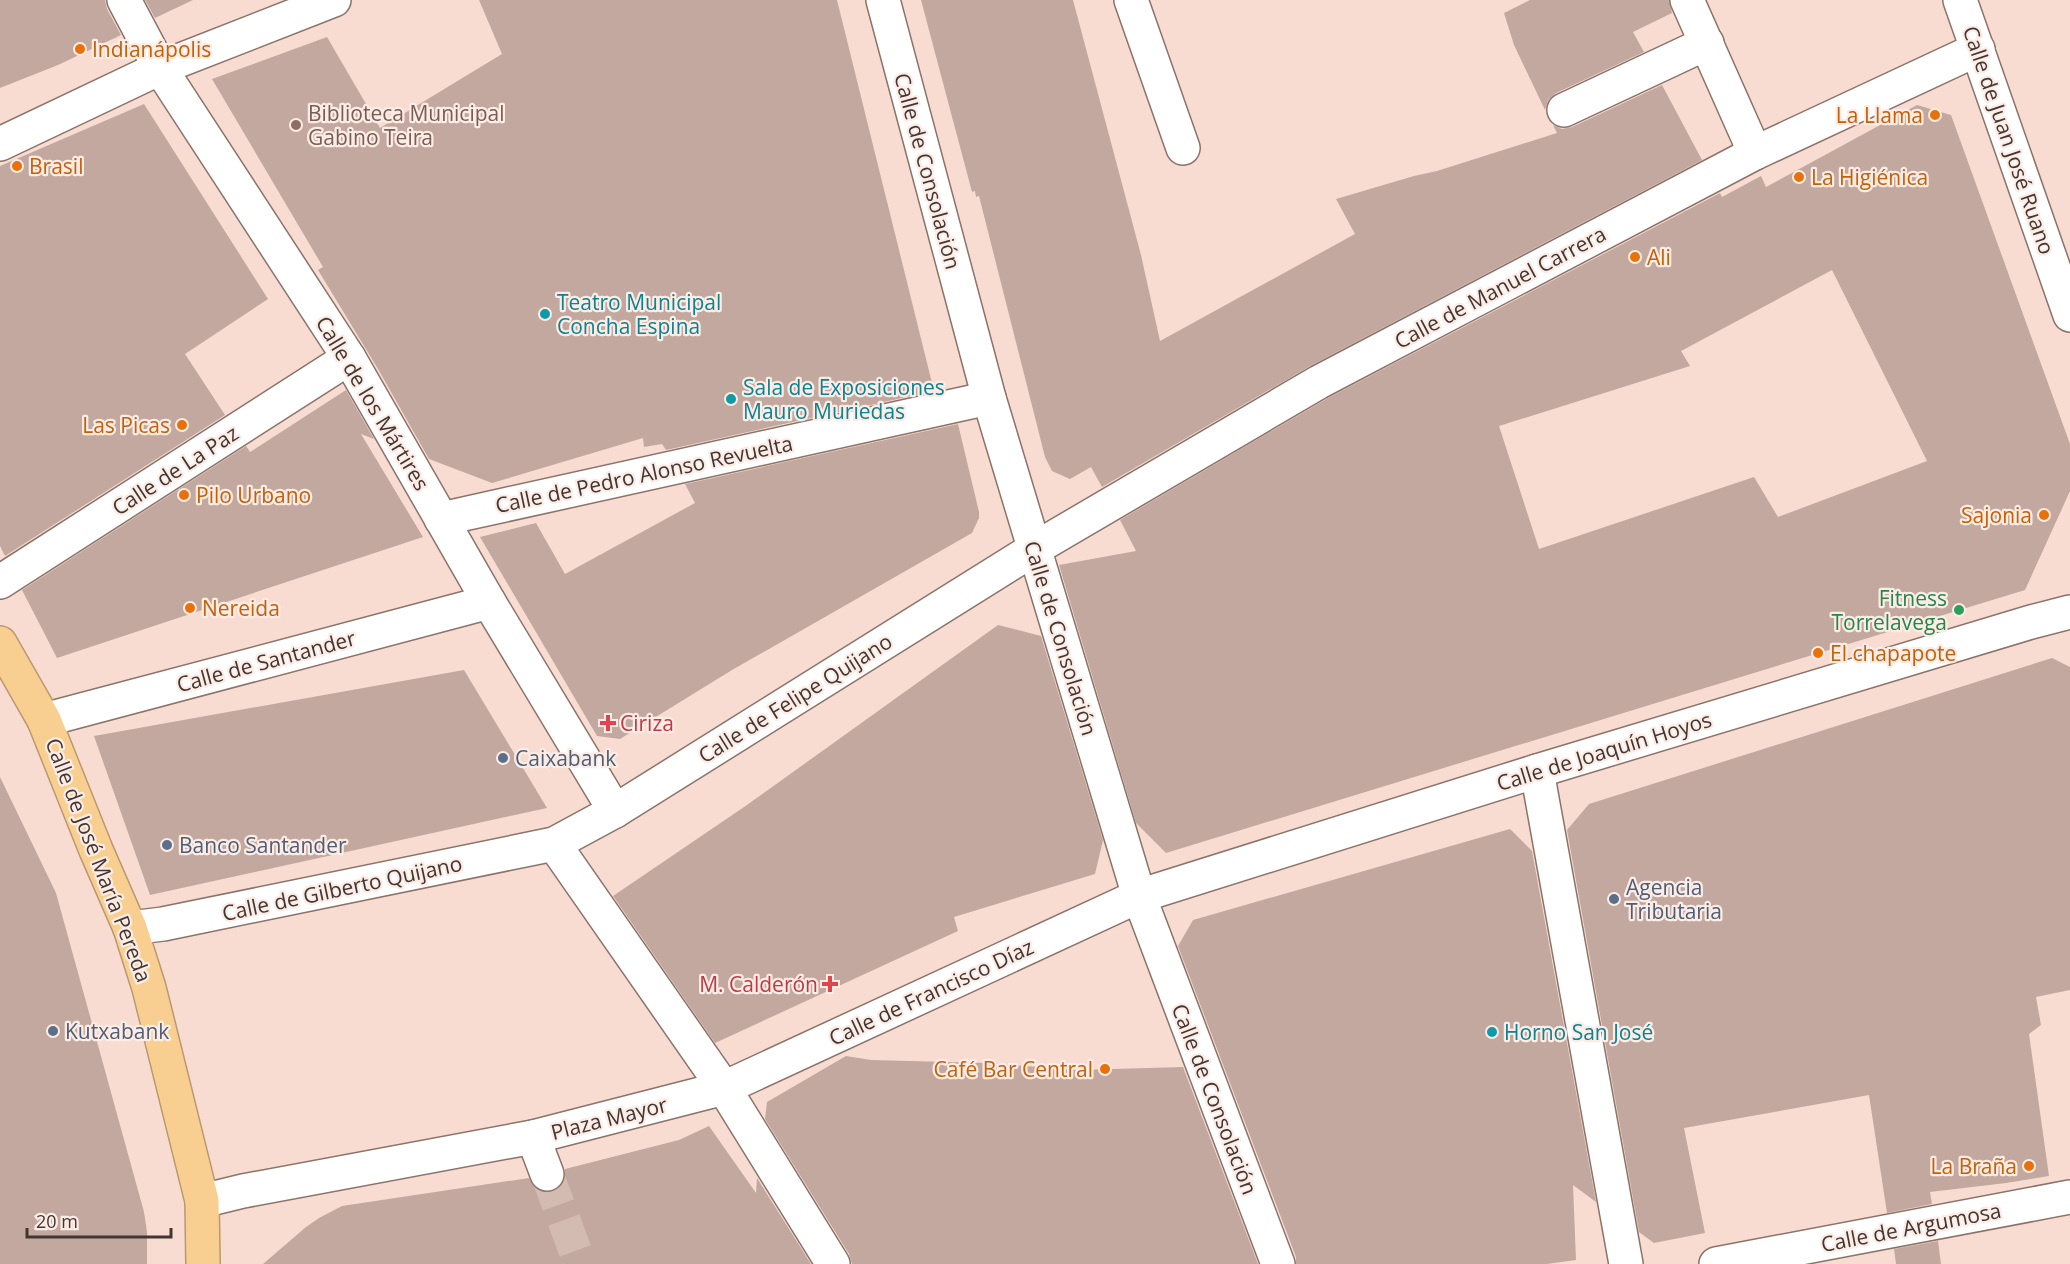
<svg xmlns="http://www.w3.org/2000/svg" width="2070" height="1264" viewBox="0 0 2070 1264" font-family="'Open Sans',sans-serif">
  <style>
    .building { fill: #c2a89e; fill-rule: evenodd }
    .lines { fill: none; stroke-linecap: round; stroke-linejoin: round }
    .street-tunnel { stroke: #d3bbb2; stroke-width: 33; stroke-dasharray: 33 16; stroke-linecap: butt }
    .street-casing { stroke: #8b736a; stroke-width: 36 }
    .highway-casing { stroke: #b99970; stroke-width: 36 }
    .street { stroke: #fff; stroke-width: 33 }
    .highway { stroke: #f9cf91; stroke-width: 33 }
    .food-dot { fill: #e8710a; stroke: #fdece6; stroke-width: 2 }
    .education-dot { fill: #8d6e63; stroke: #fdece6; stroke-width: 2 }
    .culture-dot { fill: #0f9aa8; stroke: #fdece6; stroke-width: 2 }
    .leisure-dot { fill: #2e9e5b; stroke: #fdece6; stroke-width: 2 }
    .health-dot { fill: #e0444e; stroke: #fdece6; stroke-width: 2 }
    .service-dot { fill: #5c6f8a; stroke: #fdece6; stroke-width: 2 }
    .labels { text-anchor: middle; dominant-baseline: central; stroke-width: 4.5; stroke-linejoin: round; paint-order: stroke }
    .food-label { font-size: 21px; fill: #c56008; stroke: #fdece6; text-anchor: start }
    .education-label { font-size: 21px; fill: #785e54; stroke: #fdece6; text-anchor: start }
    .street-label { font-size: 21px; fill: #413632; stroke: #fdece6 }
    .culture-label { font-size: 21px; fill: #0d838f; stroke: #fdece6; text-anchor: start }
    .leisure-label { font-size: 21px; fill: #27864d; stroke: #fdece6; text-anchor: end }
    .health-label { font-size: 21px; fill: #be3a42; stroke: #fdece6; text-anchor: start }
    .service-label { font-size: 21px; fill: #4e5e75; stroke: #fdece6; text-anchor: start }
  </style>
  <rect width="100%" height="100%" fill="#f8dcd2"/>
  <g class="building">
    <polygon points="0,0 105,0 107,9 121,35 58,65 0,88"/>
    <polygon points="145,0 193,0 155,18"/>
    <polygon points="479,0 837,0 934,391 666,450 662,444 644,447 643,438 492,483 429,459 378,369 318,270 323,267 212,79 327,37 380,128 502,54"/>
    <polygon points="921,0 1073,0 1141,255 1160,341 1355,234 1336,199 1414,176 1437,171 1557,133 1553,125 1562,129 1572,127 1662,85 1702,160 1310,366 1102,487 1091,467 1070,479 1052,471 1045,457 979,196 976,197 975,191 972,192"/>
    <polygon points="1530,0 1669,0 1672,13 1633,32 1644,52 1556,93 1548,100 1545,110 1514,45 1504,13"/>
    <polygon points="144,104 268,299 185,354 225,415 5,556 0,546 0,166"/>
    <path d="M 1917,105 L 1951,115 L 2070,444 L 2070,491 L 2025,590 L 1166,853 L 1136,823 L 1059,565 L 1136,551 L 1120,520 L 1328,398 L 1720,193 L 1722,197 L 1761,176 L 1766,187 ZM 1832,270 L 1927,461 L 1778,517 L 1754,477 L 1539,549 L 1499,426 L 1690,366 L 1681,351 Z"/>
    <polygon points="346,390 374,439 361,434 423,537 57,658 22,590 246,446 250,452"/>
    <polygon points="958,424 979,512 979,518 972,533 732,670 620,739 597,736 480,537 536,523 565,574 695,503 685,484"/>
    <polygon points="998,625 1041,636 1103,840 1095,874 954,917 958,931 715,1043 613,896 747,805"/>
    <polygon points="2052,658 2070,667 2070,990 2036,997 2041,1025 2029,1034 2049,1176 2006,1183 1930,1192 1932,1204 1887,1213 1869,1095 1684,1128 1705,1233 1654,1243 1639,1232 1567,830 1589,804"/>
    <polygon points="464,670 547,808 150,895 94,736"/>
    <polygon points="0,777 56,893 144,1212 147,1232 147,1264 0,1264"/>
    <polygon points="1510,829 1532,851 1596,1202 1573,1185 1576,1260 1547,1264 1296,1264 1296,1257 1178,946 1193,920"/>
    <polygon points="846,1056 871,1060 987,1063 1077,1070 1183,1067 1258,1264 852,1264 849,1254 765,1119 767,1102"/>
    <polygon points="709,1126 756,1193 757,1178 811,1264 263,1264 306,1227 319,1218 342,1206 529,1178 536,1189 545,1193 553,1192 562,1185 565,1178 565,1169 679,1140"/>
    <polygon points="1938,1241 1941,1264 1896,1264 1894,1249"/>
  </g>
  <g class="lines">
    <polyline class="street-tunnel" points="547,1174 580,1264"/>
    <defs>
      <g id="street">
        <polyline points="124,0 160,68 349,358 489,602 615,811"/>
        <polyline points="883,0 989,398 1139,896 1278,1264"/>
        <polyline points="1131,0 1183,148"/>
        <polyline points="1687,0 1755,153"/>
        <polyline points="1960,0 2070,315"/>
        <polyline points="1564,110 1707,43"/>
        <polyline points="0,144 160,68 334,0"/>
        <polyline points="441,519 989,398"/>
        <polyline points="0,582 349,358"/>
        <polyline points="44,720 489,602"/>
        <polyline points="1537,771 1626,1264"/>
        <polyline points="554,844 724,1088 833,1264"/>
        <polyline points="130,928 163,924 554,844 615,811 1034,549 1319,382 1755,153 1978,49"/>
        <polyline points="533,1137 547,1174"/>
        <polyline points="202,1201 243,1191 533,1137 724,1088 1139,896 1537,771 2031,622 2070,612"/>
        <polyline points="1716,1264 2070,1197"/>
      </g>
      <polyline id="highway" points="0,643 44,720 96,850 130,928 149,988 202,1201 203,1264"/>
    </defs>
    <use href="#street" class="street-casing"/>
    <use href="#highway" class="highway-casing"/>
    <use href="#street" class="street"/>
    <use href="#highway" class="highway"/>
  </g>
  <g class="food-dot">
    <circle cx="80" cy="49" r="6"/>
    <circle cx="1935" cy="115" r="6"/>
    <circle cx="17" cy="166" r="6"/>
    <circle cx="1799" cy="177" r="6"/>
    <circle cx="1635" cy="257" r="6"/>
    <circle cx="182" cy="425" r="6"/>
    <circle cx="184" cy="495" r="6"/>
    <circle cx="2044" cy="515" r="6"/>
    <circle cx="190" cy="608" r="6"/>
    <circle cx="1818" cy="653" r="6"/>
    <circle cx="1105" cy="1069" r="6"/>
    <circle cx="2029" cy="1166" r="6"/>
  </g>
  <circle class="education-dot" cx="296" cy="125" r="6"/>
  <g class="culture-dot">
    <circle cx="545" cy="314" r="6"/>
    <circle cx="731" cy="399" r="6"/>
    <circle cx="1492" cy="1032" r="6"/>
  </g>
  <circle class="leisure-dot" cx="1959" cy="610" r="6"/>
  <g class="health-dot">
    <path d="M605 714h6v6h6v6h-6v6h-6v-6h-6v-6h6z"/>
    <path d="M827 975h6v6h6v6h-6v6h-6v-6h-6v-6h6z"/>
  </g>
  <g class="service-dot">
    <circle cx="503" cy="758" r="6"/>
    <circle cx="167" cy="845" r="6"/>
    <circle cx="1614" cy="899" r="6"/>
    <circle cx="53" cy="1031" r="6"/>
  </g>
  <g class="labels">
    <g class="food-label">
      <text x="92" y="49">Indianápolis</text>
      <text x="1923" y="115" text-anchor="end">La Llama</text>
      <text x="29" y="166">Brasil</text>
      <text x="1811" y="177">La Higiénica</text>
      <text x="1647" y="257">Ali</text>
      <text x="170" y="425" text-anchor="end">Las Picas</text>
      <text x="196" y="495">Pilo Urbano</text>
      <text x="2032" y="515" text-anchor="end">Sajonia</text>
      <text x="202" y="608">Nereida</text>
      <text x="1830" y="653">El chapapote</text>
      <text x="1093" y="1069" text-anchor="end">Café Bar Central</text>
      <text x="2017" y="1166" text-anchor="end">La Braña</text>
    </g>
    <g class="education-label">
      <text x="308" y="113">Biblioteca Municipal<tspan x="308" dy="24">Gabino Teira</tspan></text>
    </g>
    <g class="street-label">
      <text transform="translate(2009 140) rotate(71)">Calle de Juan José Ruano</text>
      <text transform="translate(928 171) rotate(75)">Calle de Consolación</text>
      <text transform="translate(1500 287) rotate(-28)">Calle de Manuel Carrera</text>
      <text transform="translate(373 403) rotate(59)">Calle de los Mártires</text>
      <text transform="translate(175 470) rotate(-33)">Calle de La Paz</text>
      <text transform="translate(644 474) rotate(-12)">Calle de Pedro Alonso Revuelta</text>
      <text transform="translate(1061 638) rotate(73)">Calle de Consolación</text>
      <text transform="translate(266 661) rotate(-15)">Calle de Santander</text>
      <text transform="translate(795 698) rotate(-32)">Calle de Felipe Quijano</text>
      <text transform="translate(1604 751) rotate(-17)">Calle de Joaquín Hoyos</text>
      <text transform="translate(99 860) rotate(69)">Calle de José María Pereda</text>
      <text transform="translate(342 888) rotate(-12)">Calle de Gilberto Quijano</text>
      <text transform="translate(931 992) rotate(-25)">Calle de Francisco Díaz</text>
      <text transform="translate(1215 1099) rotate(69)">Calle de Consolación</text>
      <text transform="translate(609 1118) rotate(-14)">Plaza Mayor</text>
      <text transform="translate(1911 1227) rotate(-11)">Calle de Argumosa</text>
    </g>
    <g class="culture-label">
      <text x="557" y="302">Teatro Municipal<tspan x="557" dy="24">Concha Espina</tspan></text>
      <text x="743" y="387">Sala de Exposiciones<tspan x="743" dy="24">Mauro Muriedas</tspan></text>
      <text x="1504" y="1032">Horno San José</text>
    </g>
    <g class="leisure-label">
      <text x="1947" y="598">Fitness<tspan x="1947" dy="24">Torrelavega</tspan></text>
    </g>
    <g class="health-label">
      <text x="620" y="723">Ciriza</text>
      <text x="818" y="984" text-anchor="end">M. Calderón</text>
    </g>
    <g class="service-label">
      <text x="515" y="758">Caixabank</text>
      <text x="179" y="845">Banco Santander</text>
      <text x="1626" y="887">Agencia<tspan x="1626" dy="24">Tributaria</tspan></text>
      <text x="65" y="1031">Kutxabank</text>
    </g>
  </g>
  <path d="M27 1228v9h144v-9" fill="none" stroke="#413632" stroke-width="3"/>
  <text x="36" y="1228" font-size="18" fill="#413632" stroke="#fdece6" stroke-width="4.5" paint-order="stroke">20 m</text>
</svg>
